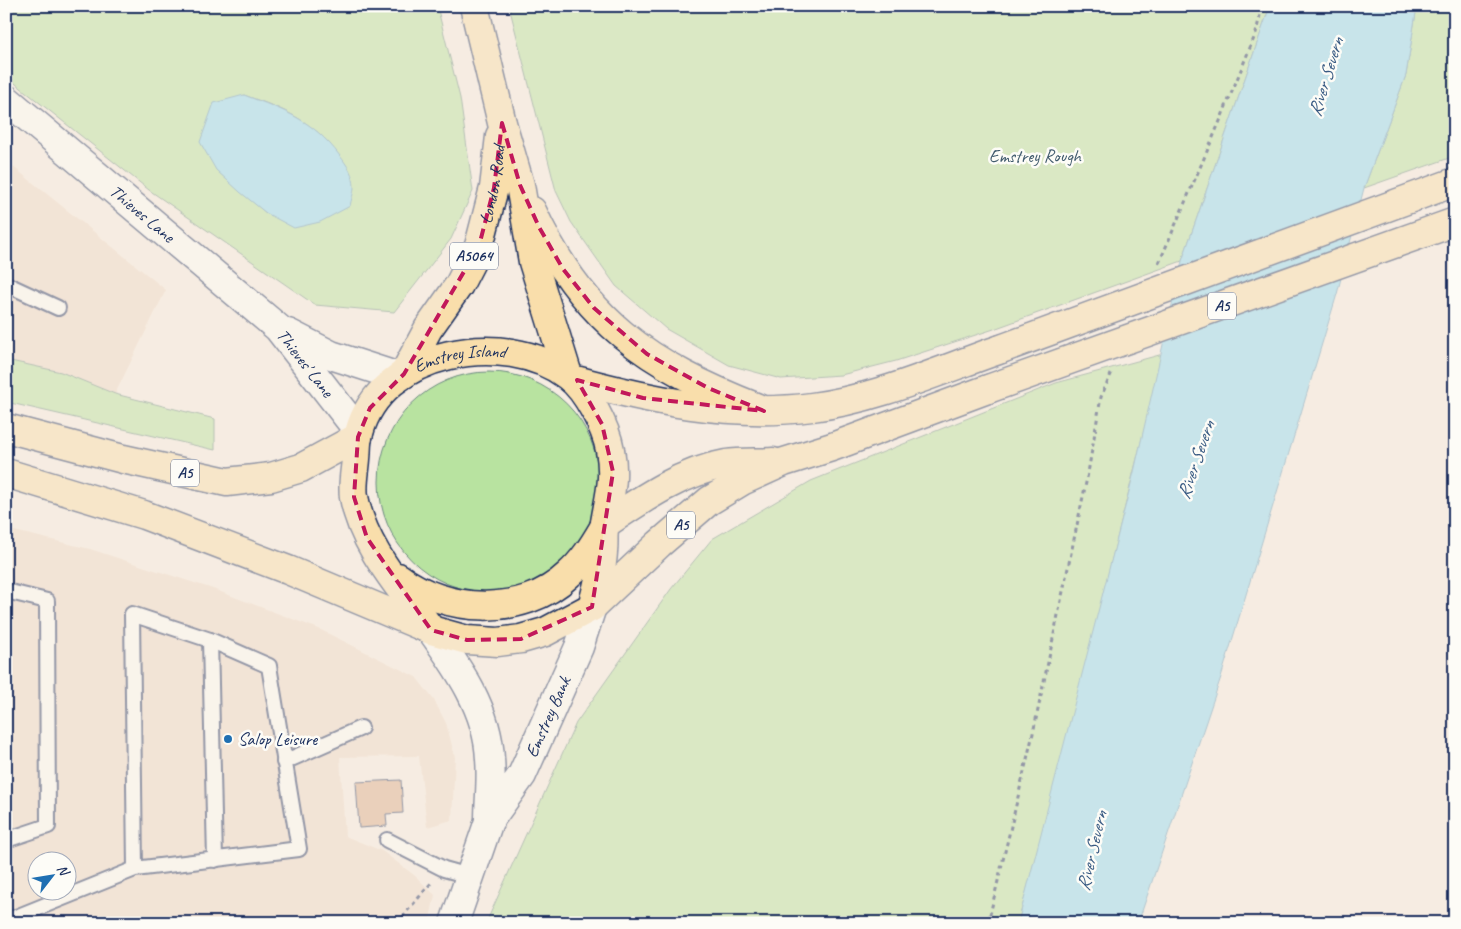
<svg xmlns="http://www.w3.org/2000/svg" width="1461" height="929" viewBox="0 0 1461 929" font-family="Caveat,sans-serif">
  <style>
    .built { fill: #eed9c8; fill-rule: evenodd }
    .green { fill: #b8e3a0; stroke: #6a897f; fill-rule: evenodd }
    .water { fill: #91daf3; stroke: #6296b7 }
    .building { fill: #dbae8c; stroke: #1b2f5e }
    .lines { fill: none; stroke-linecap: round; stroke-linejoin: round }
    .lane-casing { stroke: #1b2f5e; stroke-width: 18 }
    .secondary-casing { stroke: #1b2f5e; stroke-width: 31 }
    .primary-casing { stroke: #1b2f5e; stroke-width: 31 }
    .highway-casing { stroke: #1b2f5e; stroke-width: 31 }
    .path { stroke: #1b2f5e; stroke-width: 3; stroke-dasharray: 4 4; stroke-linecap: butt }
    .lane { stroke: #fdfcf7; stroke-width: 14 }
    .secondary { stroke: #fdfcf7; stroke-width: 28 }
    .primary { stroke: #f9deab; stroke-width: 28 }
    .highway { stroke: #f9deab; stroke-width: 28 }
    .highway-bridge-casing { stroke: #1b2f5e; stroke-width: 31; stroke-linecap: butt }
    .highway-bridge { stroke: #f9deab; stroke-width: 28 }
    .marked { fill: none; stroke: #c2185b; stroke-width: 4; stroke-dasharray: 10 6; stroke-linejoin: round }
    .poi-dot { fill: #1f6fb2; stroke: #fdfcf7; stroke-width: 2 }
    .labels { text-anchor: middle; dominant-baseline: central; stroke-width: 5; stroke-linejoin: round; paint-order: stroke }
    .shield { fill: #fdfcf7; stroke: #5f6c8c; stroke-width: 1 }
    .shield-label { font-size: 16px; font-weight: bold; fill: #1b2f5e }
    .park-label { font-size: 18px; fill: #425c6e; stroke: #fdfcf7 }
    .street-label { font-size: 18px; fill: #1b2f5e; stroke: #fdfcf7 }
    .poi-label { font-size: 18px; fill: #1b2f5e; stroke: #fdfcf7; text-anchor: start }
    .water-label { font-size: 19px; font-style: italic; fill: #385a83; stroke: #fdfcf7 }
  </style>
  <rect width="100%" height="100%" fill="#f6ece2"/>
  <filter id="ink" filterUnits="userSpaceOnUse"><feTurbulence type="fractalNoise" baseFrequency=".02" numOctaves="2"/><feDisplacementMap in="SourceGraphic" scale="10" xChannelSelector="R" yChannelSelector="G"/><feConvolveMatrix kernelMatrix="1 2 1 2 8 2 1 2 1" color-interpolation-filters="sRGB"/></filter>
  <g filter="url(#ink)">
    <g class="built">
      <polygon points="6,161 166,290 115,394 61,372 6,360"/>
      <path d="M 6,529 L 90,549 L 213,589 L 319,629 L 416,677 L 434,700 L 446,723 L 455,757 L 452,820 L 427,827 L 419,756 L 340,757 L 345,836 L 382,851 L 414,875 L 435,895 L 429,923 L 6,923 ZM 38,862 L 68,862 L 68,892 L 38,892 Z"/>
    </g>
    <g class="green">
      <path d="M 6,6 L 437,6 L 460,98 L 473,191 L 451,239 L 394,312 L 315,305 L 149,190 L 6,76 ZM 244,95 C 280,108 303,116 330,144 L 266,213 L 216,170 Z"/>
      <polygon points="509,6 1270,6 1182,261 991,330 896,361 841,375 781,379 729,365 666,329 616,286 571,222 556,191"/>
      <polygon points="1417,6 1455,6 1455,156 1364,188 1406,75"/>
      <polygon points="1163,354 1068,735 1018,923 486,923 576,723 671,589 712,539 811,481 1056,383"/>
      <polygon points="6,360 61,372 115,394 215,419 215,450 6,402"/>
      <circle cx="489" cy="482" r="110"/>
    </g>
    <g class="water">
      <polygon points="1270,6 1417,6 1406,75 1364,188 1337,294 1221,677 1138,923 1018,923 1134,472 1182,261"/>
      <path d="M 244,95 C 285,111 312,119 340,156 C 347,165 354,175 354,187 C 354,193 351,200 350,206 L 320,222 L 294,228 L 266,213 L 240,192 L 216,170 L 200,142 L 214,103 Z"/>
    </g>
    <polygon class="building" points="401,780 403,813 386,814 387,826 359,828 356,782"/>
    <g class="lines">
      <defs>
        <g id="lane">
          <polyline points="6,284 58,308"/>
          <polyline points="6,591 47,601 48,826 6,840"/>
          <polyline points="210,640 215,860"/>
          <polyline points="284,762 361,728"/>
          <polyline points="387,840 444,869 469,876"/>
          <polyline points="6,921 135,869 299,849 269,666 210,640 132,614 135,869"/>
        </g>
        <g id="secondary">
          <path id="s1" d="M 6,99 L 278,328 L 359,432"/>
          <polyline points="288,333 331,355 399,377"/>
          <path d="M 431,630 C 459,669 488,710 490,759 C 492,779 489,800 489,821"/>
          <path id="s2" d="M 454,923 L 489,821 L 522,775 L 579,647 L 592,607"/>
        </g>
        <g id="primary">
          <polyline points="474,6 502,123 520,185 533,262 568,375"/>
          <path d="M 532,211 C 583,321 648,365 758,408"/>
          <path id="s3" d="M 404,374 L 428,329 L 459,285 L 479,246 L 494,188 L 500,136"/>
        </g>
        <g id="highway">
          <path d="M 572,379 C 650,400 730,418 812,407 C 877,399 940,370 1001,349"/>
          <polyline points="6,428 123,459 227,482 271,477 301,468 358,437"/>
          <polyline points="6,473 144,515 288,570 431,630 467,640 498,642 521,639 545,632 592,607 659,544 709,501 742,481 784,462 832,447 988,389"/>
          <path d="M 605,524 C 642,499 681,472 726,464 C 741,462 757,463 773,462"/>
          <path d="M 398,577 C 445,613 523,618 568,575 C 583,562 593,546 603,529"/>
          <path id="s4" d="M 431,630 C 402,589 363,548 354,497 C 352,485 355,472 356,459 C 357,451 356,441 359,433 C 381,350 505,328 568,376 C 587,390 606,428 610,450 C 616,481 608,500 604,529 C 603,536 604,544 603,552 C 602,570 597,589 592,607"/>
        </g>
      </defs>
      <use href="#lane" class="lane-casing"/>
      <use href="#secondary" class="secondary-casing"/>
      <use href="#primary" class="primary-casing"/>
      <use href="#highway" class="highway-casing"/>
      <g class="path">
        <polyline points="1159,263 1220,121 1256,33 1262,6"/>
        <polyline points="397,923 432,882"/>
        <polyline points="988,923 1032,738 1088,473 1101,397 1112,372"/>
      </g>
      <use href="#lane" class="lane"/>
      <use href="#secondary" class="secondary"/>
      <use href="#primary" class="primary"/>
      <use href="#highway" class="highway"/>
      <defs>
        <g id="highway-bridge">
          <polyline points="1001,349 1455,182"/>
          <polyline points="988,389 1455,222"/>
        </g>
      </defs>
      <use href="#highway-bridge" class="highway-bridge-casing"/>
      <use href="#highway-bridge" class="highway-bridge"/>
    </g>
  </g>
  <path d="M0 0H1461V929H0ZM 502,123 L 520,185 L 539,227 L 563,269 L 594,308 L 647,354 L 708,388 L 764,411 L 643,398 L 577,380 L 602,424 L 613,472 L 592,607 L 521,639 L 467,640 L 431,630 L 367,538 L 354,497 L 358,437 L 370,408 L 404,374 L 479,246 L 494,188 Z" fill="#f6ece2" fill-opacity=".55" fill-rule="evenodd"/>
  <path class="marked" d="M 502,123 L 520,185 L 539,227 L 563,269 L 594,308 L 647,354 L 708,388 L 764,411 L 643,398 L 577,380 L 602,424 L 613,472 L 592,607 L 521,639 L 467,640 L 431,630 L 367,538 L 354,497 L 358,437 L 370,408 L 404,374 L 479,246 L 494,188 Z"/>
  <circle class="poi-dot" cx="228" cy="739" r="5"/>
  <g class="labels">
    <g class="shield">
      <rect x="450" y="242.5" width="48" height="27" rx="4"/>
      <rect x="1208" y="292.5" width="28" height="27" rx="4"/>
      <rect x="171" y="459.5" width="28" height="27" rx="4"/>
      <rect x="667" y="511.5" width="28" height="27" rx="4"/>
    </g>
    <g class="shield-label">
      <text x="474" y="256">A5064</text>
      <text x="1222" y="306">A5</text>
      <text x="185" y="473">A5</text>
      <text x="681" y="525">A5</text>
    </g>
    <g class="park-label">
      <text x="1035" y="156">Emstrey Rough</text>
    </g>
    <g class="street-label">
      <text stroke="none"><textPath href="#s3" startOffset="212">London Road</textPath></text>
      <text stroke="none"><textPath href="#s1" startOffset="178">Thieves Lane</textPath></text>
      <text stroke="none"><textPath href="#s4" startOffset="355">Emstrey Island</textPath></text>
      <text stroke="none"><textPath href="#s1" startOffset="400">Thieves' Lane</textPath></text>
      <text stroke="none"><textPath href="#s2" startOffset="228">Emstrey Bank</textPath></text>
    </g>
    <g class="poi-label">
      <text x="238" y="739">Salop Leisure</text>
    </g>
    <g class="water-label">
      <text transform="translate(1326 77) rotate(-73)">River Severn</text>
      <text transform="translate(1196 460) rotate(-71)">River Severn</text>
      <text transform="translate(1092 851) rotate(-77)">River Severn</text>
    </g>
  </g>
  <rect width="1461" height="929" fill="none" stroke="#fdfcf7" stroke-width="25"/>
  <rect x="12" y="12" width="1436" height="904" fill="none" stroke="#1b2f5e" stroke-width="2" filter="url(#ink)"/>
  <g transform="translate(52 876) rotate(59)"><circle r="24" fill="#fdfcf7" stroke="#a3aaba"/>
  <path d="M0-4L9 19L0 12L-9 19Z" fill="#1f6fb2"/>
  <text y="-8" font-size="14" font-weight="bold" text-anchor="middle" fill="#1b2f5e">N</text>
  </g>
</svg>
